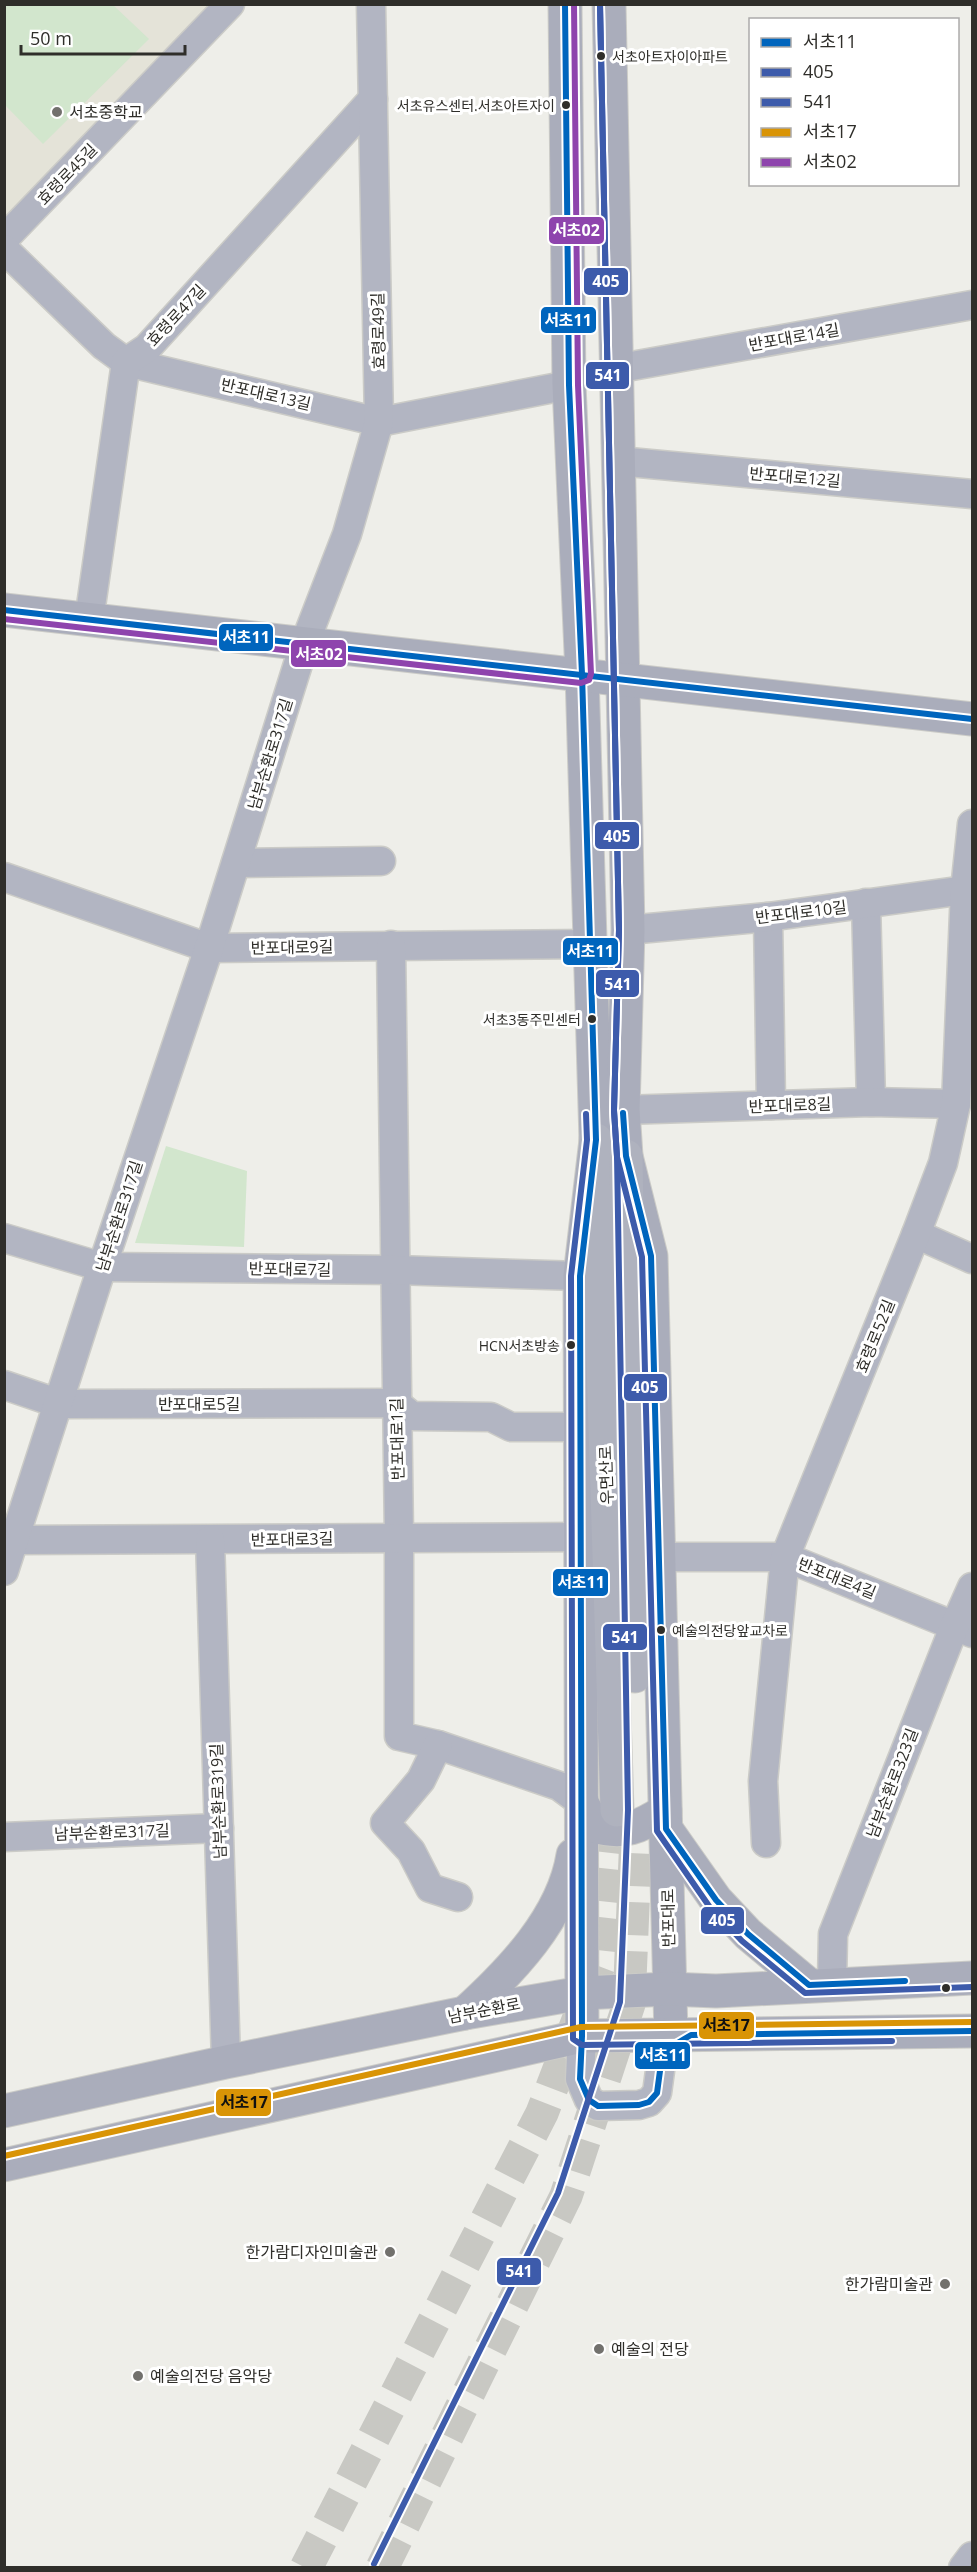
<svg xmlns="http://www.w3.org/2000/svg" width="977" height="2572" viewBox="0 0 977 2572" font-family="'Open Sans','Noto Sans KR',sans-serif">
  <style>
    .built { fill: #e4e3d8 }
    .green { fill: #d2e6cd }
    .lines { fill: none; stroke-linecap: round; stroke-linejoin: round }
    .highway-tunnel { stroke: #c8c8c3; stroke-width: 33; stroke-dasharray: 33 16; stroke-linecap: butt }
    .minor-casing { stroke: #cbcbc7; stroke-width: 31 }
    .major-casing { stroke: #cbcbc7; stroke-width: 35 }
    .highway-casing { stroke: #cbcbc7; stroke-width: 35 }
    .minor { stroke: #b2b5c2; stroke-width: 28 }
    .major { stroke: #aaadbb; stroke-width: 33 }
    .highway { stroke: #afb2be; stroke-width: 33 }
    .bus-1-casing { stroke: #fff; stroke-width: 10 }
    .bus-2-casing { stroke: #fff; stroke-width: 10 }
    .bus-3-casing { stroke: #fff; stroke-width: 10 }
    .bus-4-casing { stroke: #fff; stroke-width: 10 }
    .bus-5-casing { stroke: #fff; stroke-width: 10 }
    .bus-1 { stroke: #0065bd; stroke-width: 6 }
    .bus-2 { stroke: #3d5bab; stroke-width: 6 }
    .bus-3 { stroke: #3d5bab; stroke-width: 6 }
    .bus-4 { stroke: #d99406; stroke-width: 6 }
    .bus-5 { stroke: #8e44ad; stroke-width: 6 }
    .bus-dot { fill: #2f2e2a; stroke: #fff; stroke-width: 2 }
    .poi-dot { fill: #72716d; stroke: #fff; stroke-width: 2 }
    .labels { text-anchor: middle; dominant-baseline: central; stroke-width: 6; stroke-linejoin: round; paint-order: stroke }
    .bus-label { font-size: 14px; fill: #2f2e2a; stroke: #fff; text-anchor: end }
    .poi-label { font-size: 16px; fill: #2f2e2a; stroke: #fff; text-anchor: start }
    .street-label { font-size: 16px; fill: #2f2e2a; stroke: #fff }
    .line-badge { stroke: #fff; stroke-width: 2 }
    .badge-label { font-size: 16px; text-anchor: middle; font-weight: bold; fill: #fff }
    .pale-badge-label { font-size: 16px; text-anchor: middle; font-weight: bold; fill: #111 }
  </style>
  <rect width="100%" height="100%" fill="#eeeee9"/>
  <polygon class="built" points="5,5 215,5 5,220"/>
  <g class="green">
    <polygon points="4,5 113,5 149,39 43,144 5,105"/>
    <polygon points="166,1146 247,1171 244,1247 135,1243"/>
  </g>
  <g class="lines">
    <g class="highway-tunnel">
      <polyline points="306,2568 542,2113 600,1963 617,1810"/>
      <polyline points="382,2568 566,2196 629,2004 637,1810"/>
    </g>
    <defs>
      <g id="minor">
        <polyline points="4,239 230,4"/>
        <polyline points="4,249 104,346 126,362 379,422 569,385"/>
        <polyline points="615,369 972,305"/>
        <polyline points="618,461 972,494"/>
        <polyline points="89,620 126,362 147,348 373,99"/>
        <polyline points="236,863 381,861"/>
        <polyline points="4,877 209,948 591,944"/>
        <polyline points="866,903 871,1102"/>
        <polyline points="768,917 771,1105"/>
        <polyline points="628,930 768,917 965,890 972,893"/>
        <polyline points="391,945 399,1538 399,1736 438,1745 559,1786 582,1803"/>
        <polyline points="623,1110 871,1102 956,1104"/>
        <polyline points="916,1234 972,1259"/>
        <polyline points="4,1238 102,1267 396,1270 580,1276"/>
        <polyline points="4,1385 60,1404 396,1403 412,1416 491,1417 511,1427 579,1427"/>
        <polyline points="4,1536 16,1540 581,1537"/>
        <polyline points="210,1540 226,2062"/>
        <polyline points="659,1557 785,1557 972,1633"/>
        <polyline points="4,1571 102,1267 209,948 304,645 347,534 379,422 371,4"/>
        <polyline points="438,1745 421,1780 385,1823 411,1851 430,1888 458,1897"/>
        <polyline points="4,1837 219,1828"/>
        <polyline points="766,1843 763,1781 785,1557 916,1234 943,1163 956,1104 965,890 972,824"/>
        <polyline points="832,1983 833,1934 955,1625 972,1587"/>
        <polyline points="582,2036 580,2079 589,2100 598,2106 639,2105 649,2102 657,2093 662,2056 669,2048 691,2035"/>
        <polyline points="963,2568 972,2556"/>
      </g>
      <g id="major">
        <polyline points="565,4 569,385 582,674 596,1140 580,1276 582,2036"/>
        <polyline points="609,4 628,930 623,1110 626,1156 651,1256 671,2035"/>
        <path d="M 4,610 C 327,647 650,681 972,719"/>
        <path d="M 582,1803 L 594,1826 C 624,1835 640,1827 665,1811"/>
        <polyline points="666,1829 716,1900 748,1934 809,1985"/>
        <path d="M 465,2013 C 510,1972 563,1918 573,1855"/>
        <polyline points="4,2111 226,2062 465,2013 582,1993 669,1989 716,1991 972,1978"/>
        <polyline points="4,2165 582,2036 972,2031"/>
      </g>
      <g id="highway">
        <polyline points="596,1140 617,1810"/>
        <polyline points="626,1156 635,1676"/>
      </g>
    </defs>
    <use href="#minor" class="minor-casing"/>
    <use href="#major" class="major-casing"/>
    <use href="#highway" class="highway-casing"/>
    <use href="#minor" class="minor"/>
    <use href="#major" class="major"/>
    <use href="#highway" class="highway"/>
    <defs>
      <g id="bus-1">
        <polyline points="565,4 569,385 582,674 596,1140 580,1276 582,2036 580,2079 589,2100 598,2106 639,2105 649,2102 657,2093 662,2056 669,2048 691,2035 972,2031"/>
        <polyline points="4,610 972,719"/>
        <polyline points="623,1113 626,1156 651,1256 666,1829 716,1900 748,1934 809,1985 905,1981"/>
      </g>
      <g id="bus-2">
        <polyline points="600,4 619,930 614,1111 617,1157 642,1257 657,1831 709,1906 742,1941 805,1993 972,1987"/>
        <polyline points="586,1114 587,1140 571,1276 573,2039 582,2045 892,2041"/>
      </g>
      <polyline id="bus-3" points="374,2564 558,2193 620,2002 628,1810 617,1156 614,1110 619,930 600,4"/>
      <polyline id="bus-4" points="4,2156 581,2027 972,2022"/>
      <polyline id="bus-5" points="4,619 581,683 589,680 591,674 578,385 574,4"/>
    </defs>
    <use href="#bus-1" class="bus-1-casing"/>
    <use href="#bus-2" class="bus-2-casing"/>
    <use href="#bus-3" class="bus-3-casing"/>
    <use href="#bus-4" class="bus-4-casing"/>
    <use href="#bus-5" class="bus-5-casing"/>
    <use href="#bus-1" class="bus-1"/>
    <use href="#bus-2" class="bus-2"/>
    <use href="#bus-3" class="bus-3"/>
    <use href="#bus-4" class="bus-4"/>
    <use href="#bus-5" class="bus-5"/>
  </g>
  <g class="bus-dot">
    <circle cx="601" cy="56" r="5"/>
    <circle cx="566" cy="105" r="5"/>
    <circle cx="592" cy="1019" r="5"/>
    <circle cx="571" cy="1345" r="5"/>
    <circle cx="661" cy="1630" r="5"/>
    <circle cx="946" cy="1988" r="5"/>
  </g>
  <g class="poi-dot">
    <circle cx="57" cy="112" r="6"/>
    <circle cx="390" cy="2252" r="6"/>
    <circle cx="945" cy="2284" r="6"/>
    <circle cx="599" cy="2349" r="6"/>
    <circle cx="138" cy="2376" r="6"/>
  </g>
  <g class="labels">
    <g class="bus-label">
      <text x="612" y="56" text-anchor="start">서초아트자이아파트</text>
      <text x="555" y="105">서초유스센터.서초아트자이</text>
      <text x="581" y="1019">서초3동주민센터</text>
      <text x="560" y="1345">HCN서초방송</text>
      <text x="672" y="1630" text-anchor="start">예술의전당앞교차로</text>
    </g>
    <g class="poi-label">
      <text x="69" y="112">서초중학교</text>
      <text x="378" y="2252" text-anchor="end">한가람디자인미술관</text>
      <text x="933" y="2284" text-anchor="end">한가람미술관</text>
      <text x="611" y="2349">예술의 전당</text>
      <text x="150" y="2376">예술의전당 음악당</text>
    </g>
    <g class="street-label">
      <text transform="translate(67 174) rotate(-46)">효령로45길</text>
      <text transform="translate(176 315) rotate(-47)">효령로47길</text>
      <text transform="translate(378 331) rotate(-91)">효령로49길</text>
      <text transform="translate(794 337) rotate(-10)">반포대로14길</text>
      <text transform="translate(266 394) rotate(13)">반포대로13길</text>
      <text transform="translate(795 477) rotate(5)">반포대로12길</text>
      <text transform="translate(270 754) rotate(-73)">남부순환로317길</text>
      <text transform="translate(801 912) rotate(-7)">반포대로10길</text>
      <text transform="translate(292 947) rotate(-1)">반포대로9길</text>
      <text transform="translate(790 1105) rotate(-2)">반포대로8길</text>
      <text transform="translate(119 1216) rotate(-72)">남부순환로317길</text>
      <text transform="translate(290 1269) rotate(1)">반포대로7길</text>
      <text transform="translate(875 1336) rotate(-68)">효령로52길</text>
      <text x="199" y="1404">반포대로5길</text>
      <text transform="translate(397 1439) rotate(-91)">반포대로1길</text>
      <text transform="translate(606 1475) rotate(-92)">우면산로</text>
      <text transform="translate(292 1539) rotate(-1)">반포대로3길</text>
      <text transform="translate(837 1578) rotate(22)">반포대로4길</text>
      <text transform="translate(892 1783) rotate(-69)">남부순환로323길</text>
      <text transform="translate(218 1801) rotate(-92)">남부순환로319길</text>
      <text transform="translate(112 1832) rotate(-2)">남부순환로317길</text>
      <text transform="translate(668 1918) rotate(-91)">반포대로</text>
      <text transform="translate(484 2010) rotate(-11)">남부순환로</text>
    </g>
  </g>
  <g class="line-badge">
    <rect x="548" y="216" width="57" height="29" rx="6" fill="#8e44ad"/>
    <rect x="583" y="267" width="46" height="29" rx="6" fill="#3d5bab"/>
    <rect x="540" y="306" width="57" height="28" rx="6" fill="#0065bd"/>
    <rect x="585" y="361" width="45" height="29" rx="6" fill="#3d5bab"/>
    <rect x="218" y="623" width="56" height="29" rx="6" fill="#0065bd"/>
    <rect x="290" y="639" width="57" height="29" rx="6" fill="#8e44ad"/>
    <rect x="594" y="821" width="46" height="29" rx="6" fill="#3d5bab"/>
    <rect x="562" y="937" width="57" height="29" rx="6" fill="#0065bd"/>
    <rect x="595" y="969" width="45" height="29" rx="6" fill="#3d5bab"/>
    <rect x="623" y="1373" width="45" height="29" rx="6" fill="#3d5bab"/>
    <rect x="552" y="1568" width="57" height="29" rx="6" fill="#0065bd"/>
    <rect x="602" y="1623" width="46" height="28" rx="6" fill="#3d5bab"/>
    <rect x="700" y="1906" width="45" height="29" rx="6" fill="#3d5bab"/>
    <rect x="698" y="2011" width="57" height="29" rx="6" fill="#d99406"/>
    <rect x="634" y="2041" width="57" height="29" rx="6" fill="#0065bd"/>
    <rect x="215" y="2088" width="57" height="29" rx="6" fill="#d99406"/>
    <rect x="496" y="2257" width="46" height="29" rx="6" fill="#3d5bab"/>
  </g>
  <g class="badge-label">
    <text x="576" y="236">서초02</text>
    <text x="606" y="287">405</text>
    <text x="568" y="326">서초11</text>
    <text x="608" y="381">541</text>
    <text x="246" y="643">서초11</text>
    <text x="319" y="660">서초02</text>
    <text x="617" y="842">405</text>
    <text x="590" y="957">서초11</text>
    <text x="618" y="990">541</text>
    <text x="645" y="1393">405</text>
    <text x="581" y="1588">서초11</text>
    <text x="625" y="1643">541</text>
    <text x="722" y="1926">405</text>
    <text x="663" y="2061">서초11</text>
    <text x="519" y="2277">541</text>
  </g>
  <g class="pale-badge-label">
    <text x="726" y="2031">서초17</text>
    <text x="244" y="2108">서초17</text>
  </g>
  <rect width="977" height="2572" fill="none" stroke="#2f2e2a" stroke-width="12"/>
  <rect x="749" y="18" width="210" height="168" fill="#ffffff" stroke="#acabaa" stroke-width="1.5"/>
  <rect x="761" y="38" width="30" height="9" fill="#0065bd" stroke="#acabaa" stroke-width="1.5"/>
  <text x="803" y="48" font-size="18" fill="#2f2e2a">서초11</text>
  <rect x="761" y="68" width="30" height="9" fill="#3d5bab" stroke="#acabaa" stroke-width="1.5"/>
  <text x="803" y="78" font-size="18" fill="#2f2e2a">405</text>
  <rect x="761" y="98" width="30" height="9" fill="#3d5bab" stroke="#acabaa" stroke-width="1.5"/>
  <text x="803" y="108" font-size="18" fill="#2f2e2a">541</text>
  <rect x="761" y="128" width="30" height="9" fill="#d99406" stroke="#acabaa" stroke-width="1.5"/>
  <text x="803" y="138" font-size="18" fill="#2f2e2a">서초17</text>
  <rect x="761" y="158" width="30" height="9" fill="#8e44ad" stroke="#acabaa" stroke-width="1.5"/>
  <text x="803" y="168" font-size="18" fill="#2f2e2a">서초02</text>
  <path d="M21 45v9h164v-9" fill="none" stroke="#2f2e2a" stroke-width="3"/>
  <text x="30" y="45" font-size="18" fill="#2f2e2a" stroke="#ffffff" stroke-width="4.5" paint-order="stroke">50 m</text>
</svg>
